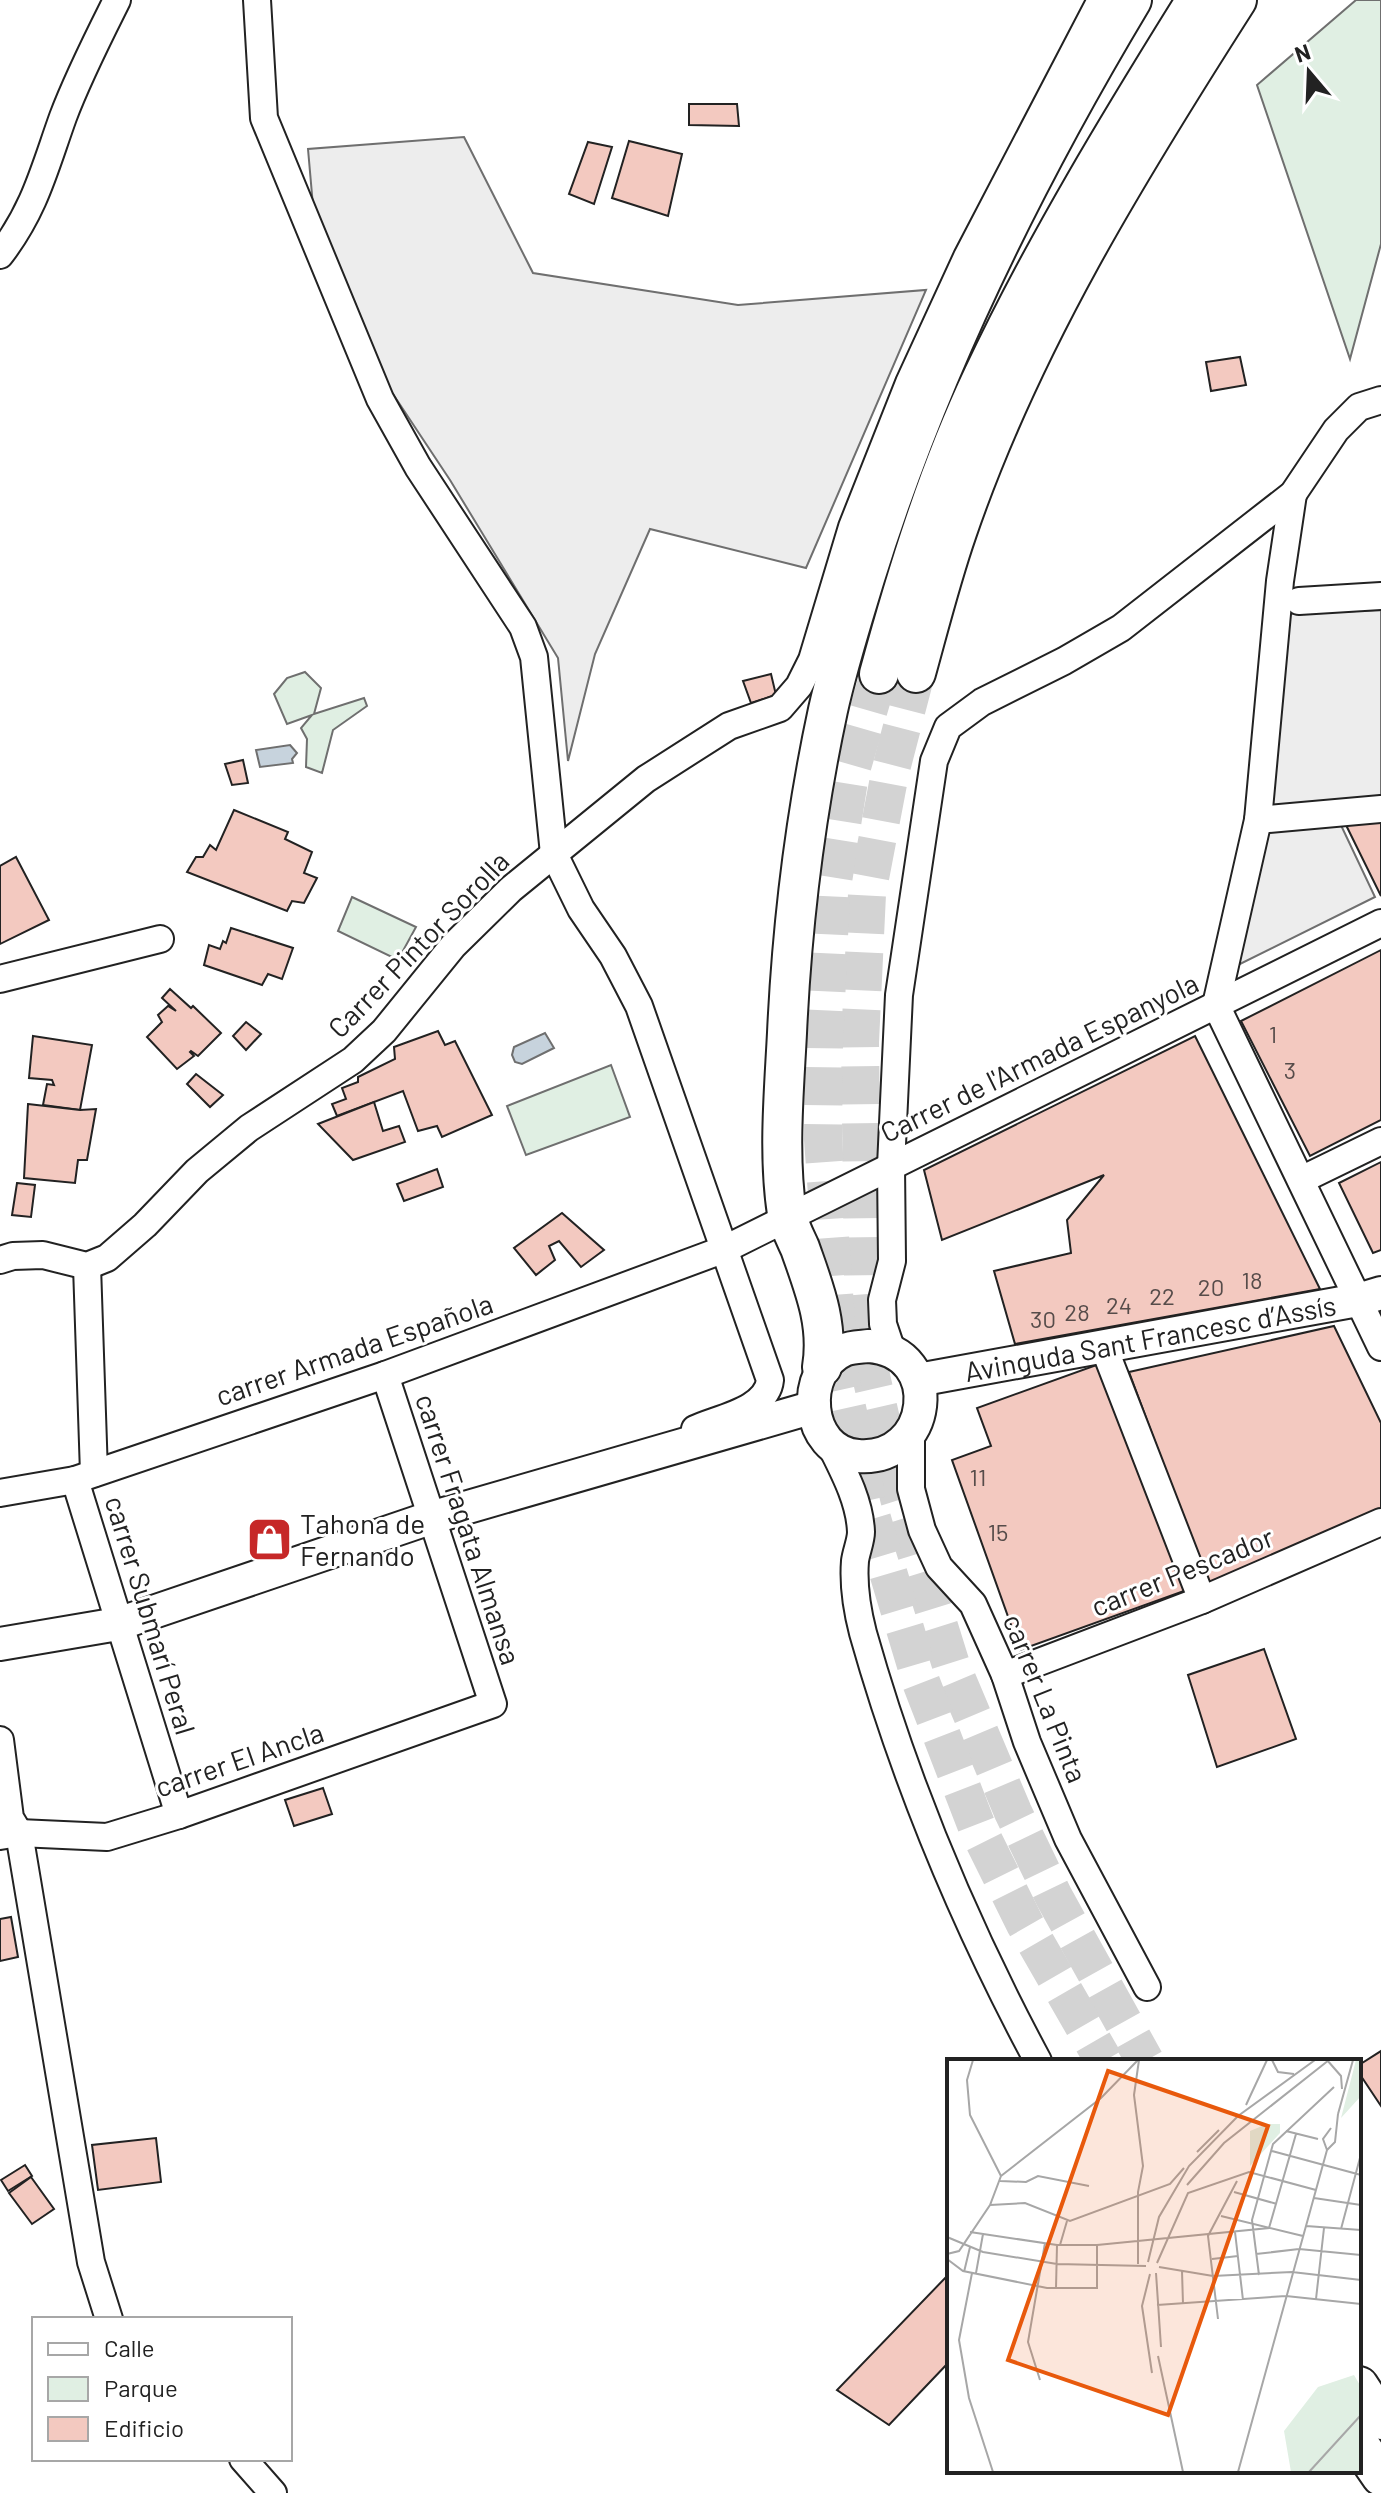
<svg xmlns="http://www.w3.org/2000/svg" width="1381" height="2493" viewBox="0 0 1381 2493" font-family="Barlow,sans-serif">
  <style>
    .green { fill: #e0efe3; stroke: #6f6f6f; stroke-width: 2 }
    .parking { fill: #ededed; stroke: #6f6f6f; stroke-width: 2 }
    .water { fill: #c7d3dd; stroke: #6f6f6f; stroke-width: 2 }
    .building { fill: #f3c9c0; stroke: #222; stroke-width: 2 }
    .lines { fill: none; stroke-linecap: round; stroke-linejoin: round }
    .highway-tunnel { stroke: #d3d3d3; stroke-width: 38; stroke-dasharray: 38 19; stroke-linecap: butt }
    .minor-casing { stroke: #222; stroke-width: 30 }
    .major-casing { stroke: #222; stroke-width: 36 }
    .highway-casing { stroke: #222; stroke-width: 42 }
    .minor { stroke: #fff; stroke-width: 26 }
    .major { stroke: #fff; stroke-width: 32 }
    .highway { stroke: #fff; stroke-width: 38 }
    .labels { text-anchor: middle; dominant-baseline: central; stroke-width: 6; stroke-linejoin: round; paint-order: stroke }
    .number-label { font-size: 24px; fill: #564c4a }
    .street-label { font-size: 28px; fill: #222; stroke: #fff }
    .poi-label { font-size: 28px; fill: #222; stroke: #fff; text-anchor: start }
    .inset-road { fill: none; stroke: #a7a7a7; stroke-width: 2 }
    .view { fill: #e8590c; fill-opacity: 0.15; stroke: #e8590c; stroke-width: 4 }
    .inset-edge { fill: none; stroke: #222; stroke-width: 4 }
  </style>
  <rect width="100%" height="100%" fill="#fff"/>
  <g class="green">
    <polygon points="1356,0 1381,0 1381,244 1350,359 1257,85"/>
    <polygon points="305,672 321,688 314,714 364,698 367,706 333,730 322,773 306,767 307,739 301,728 312,715 287,724 274,694 287,678"/>
    <polygon points="352,897 416,927 398,960 338,931"/>
    <polygon points="611,1065 630,1117 526,1155 507,1106"/>
  </g>
  <g class="parking">
    <polygon points="464,137 533,273 738,305 926,290 806,568 650,529 595,654 568,761 558,658 450,480 383,379 313,206 308,149"/>
    <polygon points="1381,610 1381,816 1339,821 1375,897 1236,966 1282,614"/>
  </g>
  <g class="water">
    <polygon points="290,745 297,753 292,759 293,763 260,767 256,750"/>
    <polygon points="545,1033 554,1048 522,1064 515,1062 512,1055 514,1047"/>
  </g>
  <g class="building">
    <polygon points="689,104 737,104 739,126 689,125"/>
    <polygon points="629,141 682,154 668,216 612,198"/>
    <polygon points="588,142 612,147 594,204 569,194"/>
    <polygon points="1240,357 1246,385 1211,391 1206,362"/>
    <polygon points="771,674 776,695 751,703 743,681"/>
    <polygon points="243,760 248,783 232,785 225,764"/>
    <polygon points="234,810 288,832 285,839 312,852 304,873 317,878 304,903 292,901 287,911 187,872 196,857 203,857 210,845 216,850"/>
    <polygon points="1381,820 1381,896 1345,823"/>
    <polygon points="16,857 49,920 0,944 0,866"/>
    <polygon points="231,928 293,948 282,979 268,974 262,985 204,965 209,945 220,949 223,941 226,943"/>
    <polygon points="1381,950 1381,1120 1310,1156 1241,1021"/>
    <polygon points="170,989 191,1008 193,1006 221,1033 198,1056 191,1051 190,1052 194,1056 177,1069 147,1037 162,1022 158,1015 168,1006 176,1011 162,998"/>
    <polygon points="246,1022 261,1034 246,1050 233,1036"/>
    <polygon points="438,1031 445,1045 455,1041 492,1115 442,1137 437,1126 418,1131 403,1091 337,1116 332,1104 346,1099 342,1088 358,1082 358,1077 395,1059 394,1047"/>
    <polygon points="33,1036 92,1045 80,1110 43,1105 47,1084 54,1085 52,1080 29,1078"/>
    <polygon points="1195,1036 1320,1289 1015,1344 994,1271 1071,1253 1067,1220 1104,1175 942,1240 924,1170"/>
    <polygon points="196,1074 223,1095 210,1107 187,1084"/>
    <polygon points="374,1102 383,1131 399,1126 405,1142 353,1160 318,1124"/>
    <polygon points="28,1104 80,1110 96,1109 87,1160 78,1160 75,1183 24,1178"/>
    <polygon points="1381,1162 1381,1250 1373,1253 1339,1183"/>
    <polygon points="437,1169 443,1187 404,1201 397,1184"/>
    <polygon points="17,1183 35,1185 31,1217 12,1215"/>
    <polygon points="562,1213 604,1250 581,1267 559,1241 549,1246 555,1260 536,1275 514,1248"/>
    <polygon points="1334,1326 1381,1423 1381,1509 1208,1584 1129,1372"/>
    <polygon points="1102,1363 1184,1591 1020,1650 952,1460 991,1446 977,1408"/>
    <polygon points="1264,1649 1296,1739 1217,1767 1188,1675"/>
    <polygon points="323,1788 332,1814 294,1826 285,1800"/>
    <polygon points="11,1917 18,1957 0,1961 0,1919"/>
    <polygon points="1381,2051 1381,2106 1359,2073 1359,2065"/>
    <polygon points="156,2138 161,2182 98,2190 92,2145"/>
    <polygon points="25,2165 32,2176 8,2191 1,2180"/>
    <polygon points="31,2177 54,2209 32,2224 9,2193"/>
    <polygon points="949,2274 949,2362 889,2425 837,2390"/>
  </g>
  <g class="lines">
    <g class="highway-tunnel">
      <polyline points="916,673 890,773 867,894 860,1042 863,1279 871,1376 899,1498 951,1665 1013,1812 1054,1897 1145,2061"/>
      <polyline points="879,674 850,774 831,894 824,1045 823,1139 840,1376 870,1512 921,1682 977,1827 1025,1924 1104,2061"/>
    </g>
    <defs>
      <g id="minor">
        <path d="M 257,0 L 264,118 L 380,399 L 418,467 L 523,627 L 534,657 L 554,854 L 581,909 L 613,956 L 639,1006 L 770,1380 C 767,1410 719,1418 695,1429"/>
        <path d="M 0,255 C 35,209 44,170 63,117 C 78,77 98,38 117,0"/>
        <polyline points="1293,494 1280,581 1258,820 1216,1005 1381,1347"/>
        <polyline points="1299,601 1381,596"/>
        <polyline points="1258,820 1381,809"/>
        <polyline points="0,979 160,939"/>
        <polyline points="1301,1180 1381,1141"/>
        <polyline points="0,1260 13,1256 43,1255 87,1266 107,1258 145,1225 197,1171 249,1128 353,1060 384,1031 453,946 511,889 646,779 729,726 780,708 799,686 812,660 852,527 909,383 967,257 1101,0"/>
        <polyline points="87,1266 94,1473"/>
        <polyline points="1103,1345 1202,1600"/>
        <polyline points="892,1351 883,1324 882,1300 892,1261 891,1166 899,995 934,761 948,727 982,702 1064,661 1121,628 1293,494 1336,430 1359,407 1381,400"/>
        <polyline points="911,1431 911,1489 922,1530 939,1567 973,1604 1005,1675 1027,1742 1068,1839 1147,1987"/>
        <path d="M 831,1446 C 844,1472 860,1502 861,1532 C 861,1541 856,1552 855,1561 C 853,1586 857,1610 863,1633 C 905,1782 965,1925 1038,2061"/>
        <polyline points="75,1480 179,1815"/>
        <polyline points="0,1493 75,1480 385,1375 725,1249 1381,923"/>
        <polyline points="1005,1675 1202,1600 1381,1522"/>
        <polyline points="0,1740 10,1818 19,1833 91,2262 109,2319"/>
        <polyline points="0,1836 19,1833 107,1837 179,1815 493,1704 385,1375"/>
        <polyline points="243,2459 273,2493"/>
      </g>
      <g id="major">
        <path d="M 869,1346 C 946,1352 932,1462 858,1456 C 805,1452 799,1370 844,1350 C 851,1347 861,1347 869,1346 Z"/>
        <path id="s1" d="M 918,1380 L 1358,1300 L 1381,1293"/>
        <polyline points="0,1644 118,1624 430,1518 814,1407"/>
      </g>
      <g id="highway">
        <path d="M 916,673 C 929,626 941,578 957,532 C 1022,342 1129,169 1237,0"/>
        <path d="M 879,674 C 907,572 938,471 983,376 C 1045,245 1120,122 1196,0"/>
        <path d="M 822,1367 C 829,1324 814,1288 800,1248 C 795,1237 789,1226 787,1214 C 778,1155 784,1092 787,1033 C 792,924 805,817 828,710 C 838,665 852,621 865,578 C 928,375 1023,182 1132,0"/>
        <polyline points="1359,2386 1381,2420"/>
        <polyline points="1359,2444 1381,2476"/>
      </g>
    </defs>
    <use href="#minor" class="minor-casing"/>
    <use href="#major" class="major-casing"/>
    <use href="#highway" class="highway-casing"/>
    <use href="#minor" class="minor"/>
    <use href="#major" class="major"/>
    <use href="#highway" class="highway"/>
  </g>
  <defs>
    <symbol id="shop-square" viewBox="-11 -11 22 22"><rect x="-9" y="-9" width="18" height="18" rx="4" fill="#c62828" stroke="#fff"/><path d="M-5-2.5h2.3a2.7 3.5 0 0 1 5.4 0H5L5.5 6h-11ZM-1.5-2.5h3a1.5 2.3 0 0 0-3 0Z" fill="#fff"/></symbol>
  </defs>
  <g fill-rule="evenodd">
    <use href="#shop-square" x="244" y="1514" width="51" height="51"/>
  </g>
  <g class="labels">
    <g class="number-label">
      <text x="1273" y="1033">1</text>
      <text x="1290" y="1069">3</text>
      <text x="1252" y="1279">18</text>
      <text x="1211" y="1286">20</text>
      <text x="1162" y="1295">22</text>
      <text x="1119" y="1304">24</text>
      <text x="1077" y="1311">28</text>
      <text x="1043" y="1318">30</text>
      <text x="978" y="1476">11</text>
      <text x="998" y="1531">15</text>
    </g>
    <g class="street-label">
      <text transform="translate(418 944) rotate(-46)">Carrer Pintor Sorolla</text>
      <text transform="translate(1039 1057) rotate(-26)">Carrer de l'Armada Espanyola</text>
      <text stroke="none"><textPath href="#s1" startOffset="236">Avinguda Sant Francesc d’Assís</textPath></text>
      <text transform="translate(354 1349) rotate(-19)">carrer Armada Española</text>
      <text transform="translate(469 1529) rotate(72)">carrer Fragata Almansa</text>
      <text transform="translate(1182 1571) rotate(-22)">carrer Pescador</text>
      <text transform="translate(151 1615) rotate(73)">carrer Submarí Peral</text>
      <text transform="translate(1046 1698) rotate(68)">carrer La Pinta</text>
      <text transform="translate(239 1759) rotate(-19)">carrer El Ancla</text>
    </g>
    <g class="poi-label">
      <text x="300" y="1523">Tahona de<tspan x="300" dy="32">Fernando</tspan></text>
    </g>
  </g>
  <g transform="translate(947 2059)">
    <rect width="414" height="414" fill="#fff"/>
    <path d="M 409,1 L 414,1 L 414,37 L 394,59 ZM 320,65 L 333,65 L 333,74 L 303,107 L 303,72 ZM 407,316 L 414,328 L 414,413 L 344,413 L 337,372 L 371,328 Z" fill="#e0efe3"/>
    <path class="inset-road" d="M 26,1 L 20,21 L 23,56 L 54,117M 325,1 L 331,13 L 347,15M 380,1 L 394,17 L 395,30M 299,46 L 320,1M 391,55 L 406,1M 339,72 L 371,80M 380,91 L 376,80 L 384,69M 325,92 L 414,116M 250,93 L 272,71M 54,117 L 154,39 L 191,1M 53,122 L 79,123 L 91,117 L 142,127M 240,126 L 277,84 L 382,1M 287,133 L 330,145M 367,139 L 414,146M 43,146 L 78,144 L 123,162 L 223,125 L 237,109M 274,157 L 356,177M 359,167 L 414,171M 394,170 L 414,95M 23,173 L 110,186 L 150,186 L 322,169 L 349,75M 288,173 L 296,241M 0,178 L 36,193 L 110,205 L 199,207M 113,186 L 120,162M 0,195 L 12,192 L 43,146 L 54,117M 309,195 L 352,190 L 414,196M 0,200 L 16,212 L 100,229 L 150,229 L 150,186M 265,200 L 291,197M 201,203 L 212,158 L 242,107 L 291,57 L 368,1M 210,204 L 241,134 L 302,113 L 369,131M 191,205 L 191,133 L 196,107 L 187,36 L 192,1M 212,208 L 266,217 L 345,213M 235,212 L 236,245M 17,213 L 23,188M 345,213 L 414,221M 25,214 L 12,281 L 22,339 L 46,413M 29,214 L 36,175M 209,214 L 214,288M 203,215 L 195,247 L 205,314M 312,216 L 305,161 L 326,85 L 387,28M 109,229 L 110,186M 369,240 L 377,169M 210,246 L 339,237 L 414,245M 271,260 L 261,177 L 290,122M 211,297 L 236,413M 93,321 L 81,283 L 98,184M 291,413 L 380,91 L 388,83 L 391,55M 362,413 L 414,356"/>
    <path class="view" d="M 161,12 L 321,67 L 221,356 L 61,301 Z"/>
    <rect width="414" height="414" class="inset-edge"/>
  </g>
  <rect x="32" y="2317" width="260" height="144" fill="#ffffff" stroke="#a7a7a7" stroke-width="2"/>
  <rect x="48" y="2343" width="40" height="12" fill="#ffffff" stroke="#a7a7a7" stroke-width="2"/>
  <text x="104" y="2357" font-size="24" fill="#222222">Calle</text>
  <rect x="48" y="2377" width="40" height="24" fill="#e0efe3" stroke="#a7a7a7" stroke-width="2"/>
  <text x="104" y="2397" font-size="24" fill="#222222">Parque</text>
  <rect x="48" y="2417" width="40" height="24" fill="#f3c9c0" stroke="#a7a7a7" stroke-width="2"/>
  <text x="104" y="2437" font-size="24" fill="#222222">Edificio</text>
  <g transform="translate(1309 72) rotate(341)" stroke="#ffffff" stroke-width="6" paint-order="stroke">
  <path d="M0-6L14 30L0 20L-14 30Z" fill="#222222"/>
  <text y="-12" font-size="22" font-weight="bold" text-anchor="middle" fill="#222222">N</text>
  </g>
</svg>
